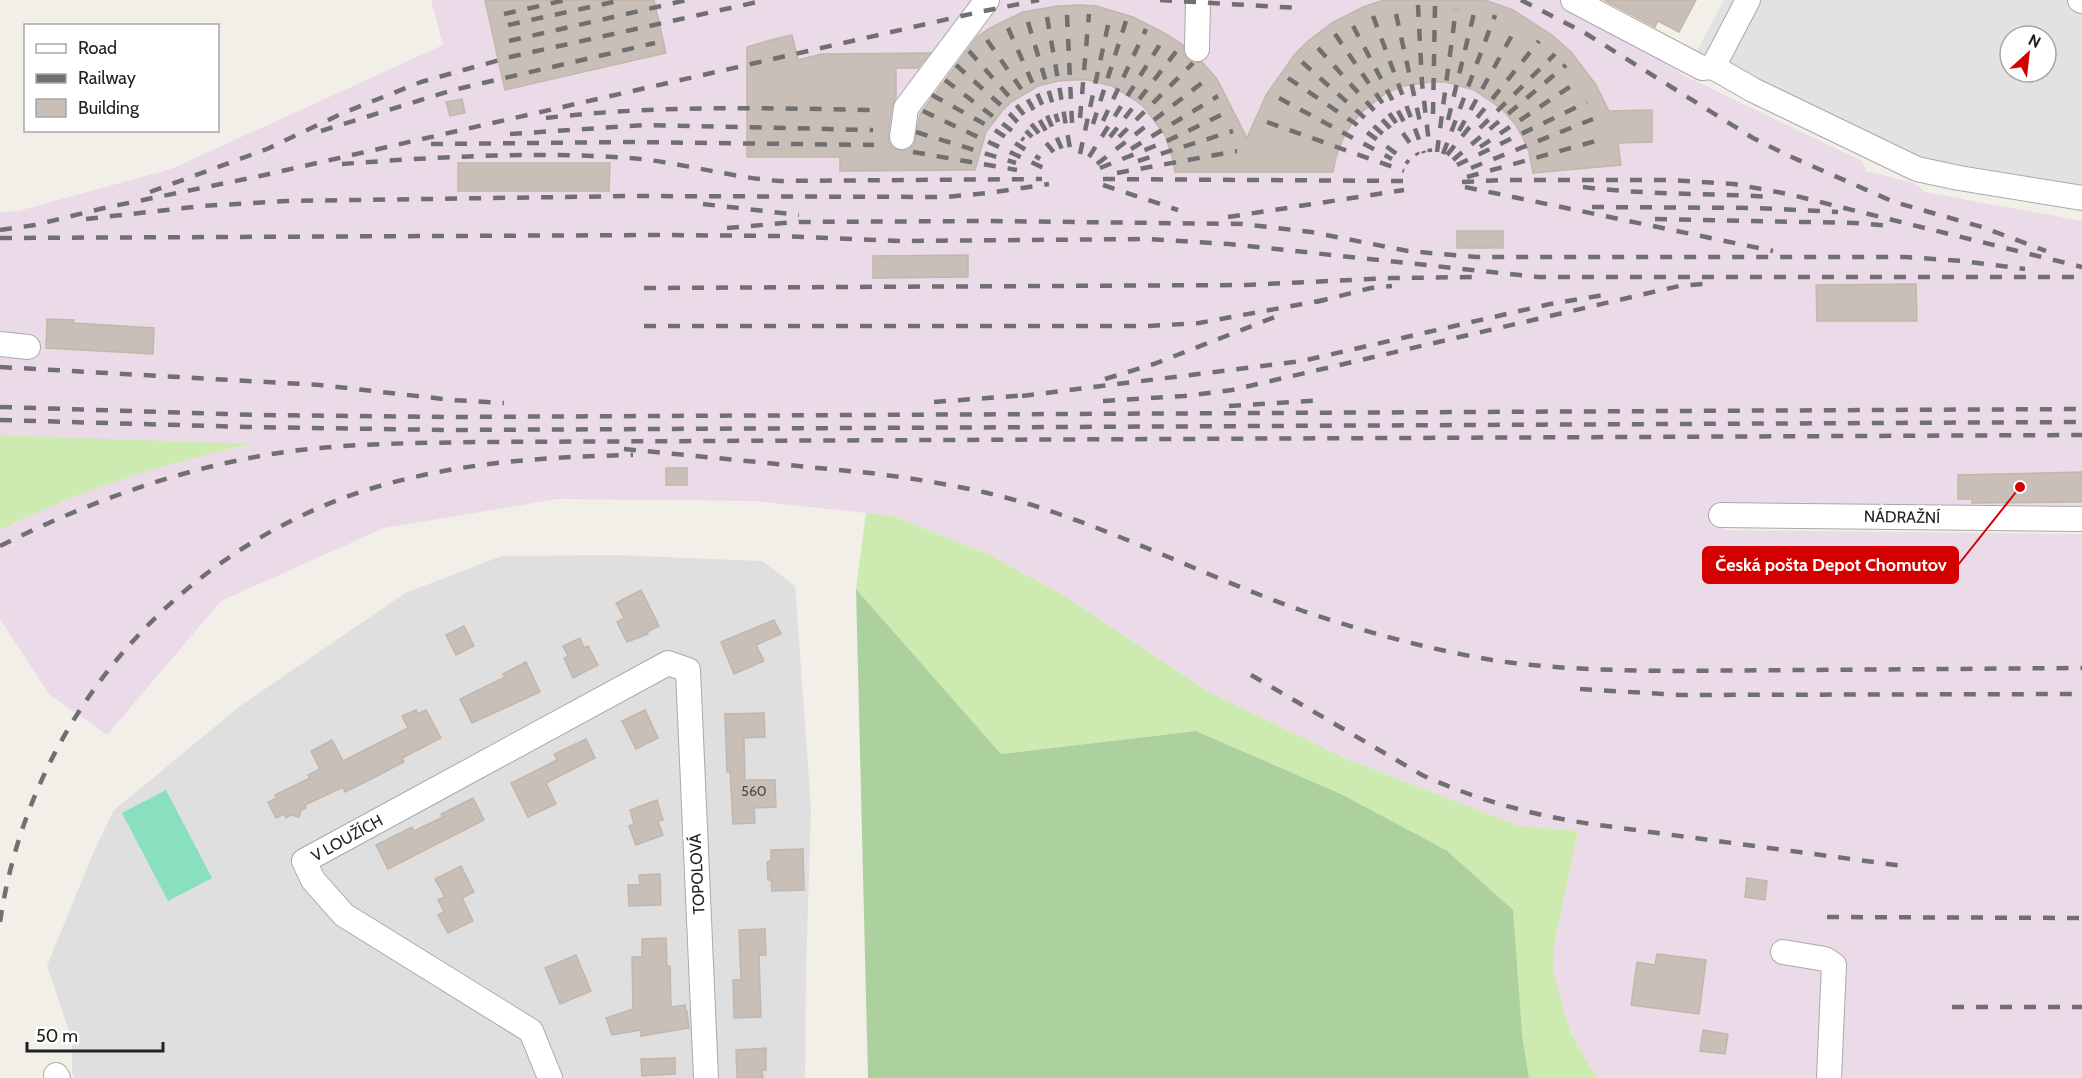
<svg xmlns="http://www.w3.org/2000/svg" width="2082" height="1078" viewBox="0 0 2082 1078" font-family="Cabin,sans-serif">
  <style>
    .residential { fill: #e0dfdf }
    .industrial { fill: #ebdbe8 }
    .grass { fill: #cdebb0 }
    .forest { fill: #add19e }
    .pitch { fill: #88e0be }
    .parking { fill: #e2e2e2; fill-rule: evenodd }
    .building { fill: #c7bfb8; stroke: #c4b6ab; stroke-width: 1.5 }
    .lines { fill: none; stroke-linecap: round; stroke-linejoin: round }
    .minor-casing { stroke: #a9a9a9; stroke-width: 26 }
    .minor { stroke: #fff; stroke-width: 24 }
    .rail { stroke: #707070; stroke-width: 4.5; stroke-dasharray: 12 12; stroke-linecap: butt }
    .labels { text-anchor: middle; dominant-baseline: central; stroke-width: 6; stroke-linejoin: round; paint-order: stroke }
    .number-label { font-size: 14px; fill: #4b4948 }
    .street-label { font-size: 16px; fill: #222; stroke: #fff }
    .leader { fill: none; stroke: #d40000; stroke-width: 2 }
    .callout-dot { fill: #d40000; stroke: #fff; stroke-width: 2 }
    .callout { fill: #d40000; stroke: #d40000; stroke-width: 2 }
    .callout-label { font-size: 18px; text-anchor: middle; font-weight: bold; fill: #fff }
  </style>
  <rect width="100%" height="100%" fill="#f2efe9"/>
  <polygon class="residential" points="615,555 762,561 795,586 811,808 806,971 805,1078 75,1078 72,1073 72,1040 47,966 91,858 113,811 240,706 405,593 502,556"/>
  <polygon class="industrial" points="431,0 1562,0 1603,22 1685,76 1862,161 1866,171 1914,183 1925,192 2082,221 2082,507 1733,504 1723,530 2082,534 2082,1078 1597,1078 1571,1034 1553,970 1555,941 1578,831 1520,826 1349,760 1209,692 1060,593 988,554 893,516 756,501 557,499 384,528 221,601 107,735 49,694 0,619 0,530 37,512 126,476 198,456 250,445 0,435 0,212 18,211 171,169 443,45"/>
  <g class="grass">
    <path d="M 0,435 L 253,444 C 163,463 82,489 0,530 Z"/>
    <polygon points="866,513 893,516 988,554 1060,593 1209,692 1349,760 1520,826 1578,831 1555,941 1553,970 1571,1034 1597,1078 1529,1078 1522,1034 1446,850 1341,794 1196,731 1001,754 856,589"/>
  </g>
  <polygon class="forest" points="856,589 1001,754 1196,731 1341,794 1446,850 1513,910 1522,1034 1529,1078 868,1078"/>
  <polygon class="pitch" points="166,790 212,878 168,901 122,813"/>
  <path class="parking" d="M 1724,0 L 1732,0 L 1737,3 L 1739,0 L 2082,0 L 2082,206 L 1913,177 L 1689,66 ZM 2010,36 L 2046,36 L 2046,72 L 2010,72 Z"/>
  <g class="building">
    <polygon points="485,0 654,0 666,53 505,90"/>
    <polygon points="1384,0 1485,0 1513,10 1552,35 1571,52 1596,85 1609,111 1652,110 1652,142 1618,143 1621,165 1533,173 1529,152 1523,138 1515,124 1502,109 1474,90 1446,82 1430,82 1403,86 1386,93 1363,111 1352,123 1344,136 1336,157 1333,172 1175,172 1173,160 1165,135 1144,107 1135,100 1112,86 1088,80 1076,80 1058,81 1038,86 1011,102 1002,111 986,132 975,170 840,171 840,157 747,157 747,47 771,40 792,35 798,60 822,54 930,53 918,68 896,68 896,97 892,106 888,136 889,142 893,148 901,151 908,150 914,145 920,114 977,37 990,28 1023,12 1058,6 1080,5 1096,6 1133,17 1168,35 1183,45 1184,55 1189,61 1196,63 1202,62 1217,79 1247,138 1266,95 1295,54 1308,41 1332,23 1363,7"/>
    <polygon points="1604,0 1696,0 1679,32 1658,21 1655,27"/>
    <polygon points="462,99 465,113 450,116 446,102"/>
    <polygon points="458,163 610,163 609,191 458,191"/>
    <rect x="1457" y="231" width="46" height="17"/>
    <polygon points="968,255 968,277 873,278 873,256"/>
    <polygon points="1916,284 1917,321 1817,321 1816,285"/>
    <polygon points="47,319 74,320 73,323 154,328 153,354 46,348"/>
    <rect x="666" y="468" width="21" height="17"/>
    <polygon points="2082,472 2082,502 1972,503 1972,499 1958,499 1958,475"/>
    <polygon points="641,590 659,626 647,632 648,634 627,642 617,622 624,618 616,603"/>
    <polygon points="774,620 781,634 756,645 764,661 734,674 721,642"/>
    <polygon points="464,626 474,646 456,655 446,635"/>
    <polygon points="580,638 584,648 588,646 598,665 573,678 564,658 568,656 563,646"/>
    <polygon points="526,662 540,692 472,723 460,699 505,677 503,674"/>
    <polygon points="416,710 418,714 426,710 441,738 402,758 404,762 373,778 345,792 343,787 305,805 306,808 301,810 299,817 291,815 286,818 284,814 276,818 268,802 277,798 275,795 310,778 308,775 320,769 311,751 332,740 343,761 408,728 402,716"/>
    <polygon points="645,710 658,738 636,749 622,721"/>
    <polygon points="764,713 765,737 744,738 745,780 775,780 776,807 754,808 755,823 733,824 730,771 727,772 725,714"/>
    <polygon points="586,739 595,758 546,783 556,804 528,817 511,783 557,760 554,754"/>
    <polygon points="473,798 484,820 388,869 376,845 412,827 414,831 443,817 441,814"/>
    <polygon points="657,800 663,820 658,821 663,835 636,845 629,826 634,824 630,810"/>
    <polygon points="803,849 804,890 772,891 771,880 768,880 767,862 771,861 771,850"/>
    <polygon points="461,866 474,892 462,898 473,921 448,933 438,915 444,912 438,900 445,897 435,879"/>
    <polygon points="660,874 661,905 629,906 628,885 640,885 639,875"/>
    <polygon points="1747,878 1767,881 1765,900 1745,897"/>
    <polygon points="765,929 766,955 759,955 761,1017 734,1018 733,980 741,980 739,930"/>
    <polygon points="666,938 667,966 670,966 671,1007 685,1005 686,1011 687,1011 689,1028 641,1036 641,1030 612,1035 606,1018 633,1009 632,957 642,957 642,939"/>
    <polygon points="1657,954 1706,960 1699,1014 1631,1005 1637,962 1655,965"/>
    <polygon points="576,955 591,991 560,1004 545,968"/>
    <polygon points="1703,1030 1728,1034 1725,1054 1700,1051"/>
    <polygon points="766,1048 766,1070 762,1070 763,1078 737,1078 736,1050"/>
    <polygon points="675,1058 675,1074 642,1076 641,1059"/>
  </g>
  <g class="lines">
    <defs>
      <g id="minor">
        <polyline points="1573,0 1702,68 1713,67 1753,90 1917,169 1959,178 2082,198"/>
        <polyline points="2080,0 2082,1"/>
        <polyline points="1197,49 1198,0"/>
        <polyline points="1713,67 1748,0"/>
        <polyline points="902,137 906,108 987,0"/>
        <polyline points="0,344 28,347"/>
        <polyline points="1721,515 2082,519"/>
        <polyline points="1783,952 1825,959 1834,965 1829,1078"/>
        <polyline points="56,1075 58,1078"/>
        <polyline points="550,1078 531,1031 344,915 313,880 304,861 668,663 688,670 706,1078"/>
      </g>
    </defs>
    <use href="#minor" class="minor-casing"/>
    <use href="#minor" class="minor"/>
    <g class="rail">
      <polyline points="1160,0 1299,8"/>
      <polyline points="1521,0 1585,33 1753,138 1787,155 1894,202 1982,227 2046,251"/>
      <polyline points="1418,5 1422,83 1430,152"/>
      <polyline points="504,14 566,0"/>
      <polyline points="1396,14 1420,122"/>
      <polyline points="1067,15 1072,123"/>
      <polyline points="1373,16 1424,153"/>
      <polyline points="1047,17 1071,154"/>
      <polyline points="1028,22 1058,122"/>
      <polyline points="508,25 622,0"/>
      <polyline points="1353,26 1405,124"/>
      <polyline points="1008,28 1065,156"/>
      <polyline points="1335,34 1418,155"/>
      <polyline points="987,40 1024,93 1046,131"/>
      <polyline points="509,41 687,0"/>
      <polyline points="1318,48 1398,137"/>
      <polyline points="969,51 1014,102 1059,159"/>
      <polyline points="1302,62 1385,136"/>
      <polyline points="956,65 1004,108 1032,137"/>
      <polyline points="1288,78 1353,122 1409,163"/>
      <polyline points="945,80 1024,140"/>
      <polyline points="932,95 990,127 1040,159"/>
      <polyline points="1279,98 1392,159"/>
      <polyline points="923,111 1050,171"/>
      <polyline points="1433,114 1435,6"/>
      <path d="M 546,118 C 655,105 764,108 873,110"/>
      <polyline points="1080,118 1089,14"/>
      <polyline points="1448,120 1475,9"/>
      <polyline points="1103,121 1146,29"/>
      <polyline points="1267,122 1404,171"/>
      <polyline points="1093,124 1126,21"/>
      <polyline points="1480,128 1555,54"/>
      <polyline points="321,131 453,90 655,43"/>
      <polyline points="1459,131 1517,26"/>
      <polyline points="916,132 1016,163"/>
      <polyline points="510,134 645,125 873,130"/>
      <polyline points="1110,137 1178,49"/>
      <polyline points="1119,137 1193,63"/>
      <polyline points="431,144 631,142 874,145"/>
      <polyline points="1480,147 1577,82"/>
      <polyline points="1131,149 1218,96"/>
      <polyline points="913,152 1017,170"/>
      <polyline points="1437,152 1456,9"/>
      <polyline points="1080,154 1110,16"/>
      <polyline points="1443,154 1495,15"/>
      <polyline points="1447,155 1539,41"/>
      <polyline points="1089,157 1164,38"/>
      <polyline points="1453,160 1566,65"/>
      <polyline points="1138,161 1233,131"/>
      <path d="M 342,164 C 436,157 535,151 630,158 C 680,162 728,177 779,181 L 1042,179"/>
      <polyline points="1097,164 1207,79"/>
      <polyline points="1457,165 1587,102"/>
      <polyline points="1100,168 1167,141 1227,112"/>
      <polyline points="1471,168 1593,119"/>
      <polyline points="1117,173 1237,151"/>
      <polyline points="1467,177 1603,139"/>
      <polyline points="1103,179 1403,181"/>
      <polyline points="1462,182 1501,180 1670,180 1734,184 1788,194 2082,267"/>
      <polyline points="1103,185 1178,210"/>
      <polyline points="1465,187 1773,251"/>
      <path d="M 1583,187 C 1646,195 1709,193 1772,197"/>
      <polyline points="150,192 267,149 343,113 421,82 510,57 766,0"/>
      <polyline points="703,204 799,215"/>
      <polyline points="1592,207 1757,208 1838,212"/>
      <polyline points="1228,217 1404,190"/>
      <polyline points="86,219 202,206 286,201 633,196 946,197 988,193 1049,184"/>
      <polyline points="1655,219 1855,223 1892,226"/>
      <polyline points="727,228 796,222 991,221 1242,224 1311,232 1408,251 1476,257 1906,257 1962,261 2025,269"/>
      <polyline points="0,230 35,225 104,208 260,176 979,12 1039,0"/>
      <polyline points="0,238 661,235 779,236 901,241 1149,239 1229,244 1538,277 2082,277"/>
      <polyline points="644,288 1246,285 1392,278 1478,277"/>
      <polyline points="1316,302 1371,288 1392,286"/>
      <polyline points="644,326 1149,326 1199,323 1324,300"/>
      <polyline points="0,367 320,385 452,400 504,403"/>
      <polyline points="1105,379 1154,364 1280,315"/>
      <polyline points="1022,396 1302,361 1550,304 1609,294"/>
      <polyline points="1103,401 1184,396 1232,390 1679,286 1703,284"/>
      <polyline points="934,402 1029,395"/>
      <polyline points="1229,406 1323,400"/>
      <polyline points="0,407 260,415 449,417 2082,409"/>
      <polyline points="0,420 247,427 449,430 2082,422"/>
      <path d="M 624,449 L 870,473 C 934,481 998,492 1059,514 C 1142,543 1221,582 1303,611 C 1365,632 1428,649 1492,660 C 1550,669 1609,670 1668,671 L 2082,668"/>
      <path d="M 0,546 C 94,499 195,463 300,450 C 360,443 421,443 482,442 L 2082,435"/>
      <path d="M 1251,675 L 1422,775 C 1477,800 1532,815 1591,824 L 1903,866"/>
      <polyline points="1580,689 1680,695 2082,694"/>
      <polyline points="1827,917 2082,918"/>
      <path d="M 0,922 C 28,731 158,570 338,500 C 432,464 533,457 633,455"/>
      <polyline points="1952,1007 2082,1007"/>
    </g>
  </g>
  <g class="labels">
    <g class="number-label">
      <text x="754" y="791">560</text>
    </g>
    <g class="street-label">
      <text transform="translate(1902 517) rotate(1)">NÁDRAŽNÍ</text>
      <text transform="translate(347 838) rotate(-29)">V LOUŽÍCH</text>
      <text transform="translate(697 874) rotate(-93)">TOPOLOVÁ</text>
    </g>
  </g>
  <path class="leader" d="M2020 487L1958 565"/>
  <circle class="callout-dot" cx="2020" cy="487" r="6"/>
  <rect class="callout" x="1703" y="547" width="255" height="36" rx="6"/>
  <g class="callout-label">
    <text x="1831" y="571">Česká pošta Depot Chomutov</text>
  </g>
  <rect x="24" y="24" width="195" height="108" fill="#ffffff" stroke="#a7a7a7" stroke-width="1.5"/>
  <rect x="36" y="44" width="30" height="9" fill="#ffffff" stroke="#a7a7a7" stroke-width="1.5"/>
  <text x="78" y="54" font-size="18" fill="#222222">Road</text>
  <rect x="36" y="74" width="30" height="9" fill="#707070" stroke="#a7a7a7" stroke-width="1.5"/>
  <text x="78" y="84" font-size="18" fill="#222222">Railway</text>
  <rect x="36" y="99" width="30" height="18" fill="#c7bfb8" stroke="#a7a7a7" stroke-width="1.5"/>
  <text x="78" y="114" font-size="18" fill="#222222">Building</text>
  <g transform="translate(2028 54) rotate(27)"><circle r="28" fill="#ffffff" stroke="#a7a7a7" stroke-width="1.5"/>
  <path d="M0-4.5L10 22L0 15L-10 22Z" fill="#d40000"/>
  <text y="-9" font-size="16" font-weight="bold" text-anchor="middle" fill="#222222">N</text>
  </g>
  <path d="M27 1042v9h136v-9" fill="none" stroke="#222222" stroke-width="3"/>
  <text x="36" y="1042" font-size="18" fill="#222222" stroke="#ffffff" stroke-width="4.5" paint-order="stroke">50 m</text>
</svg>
